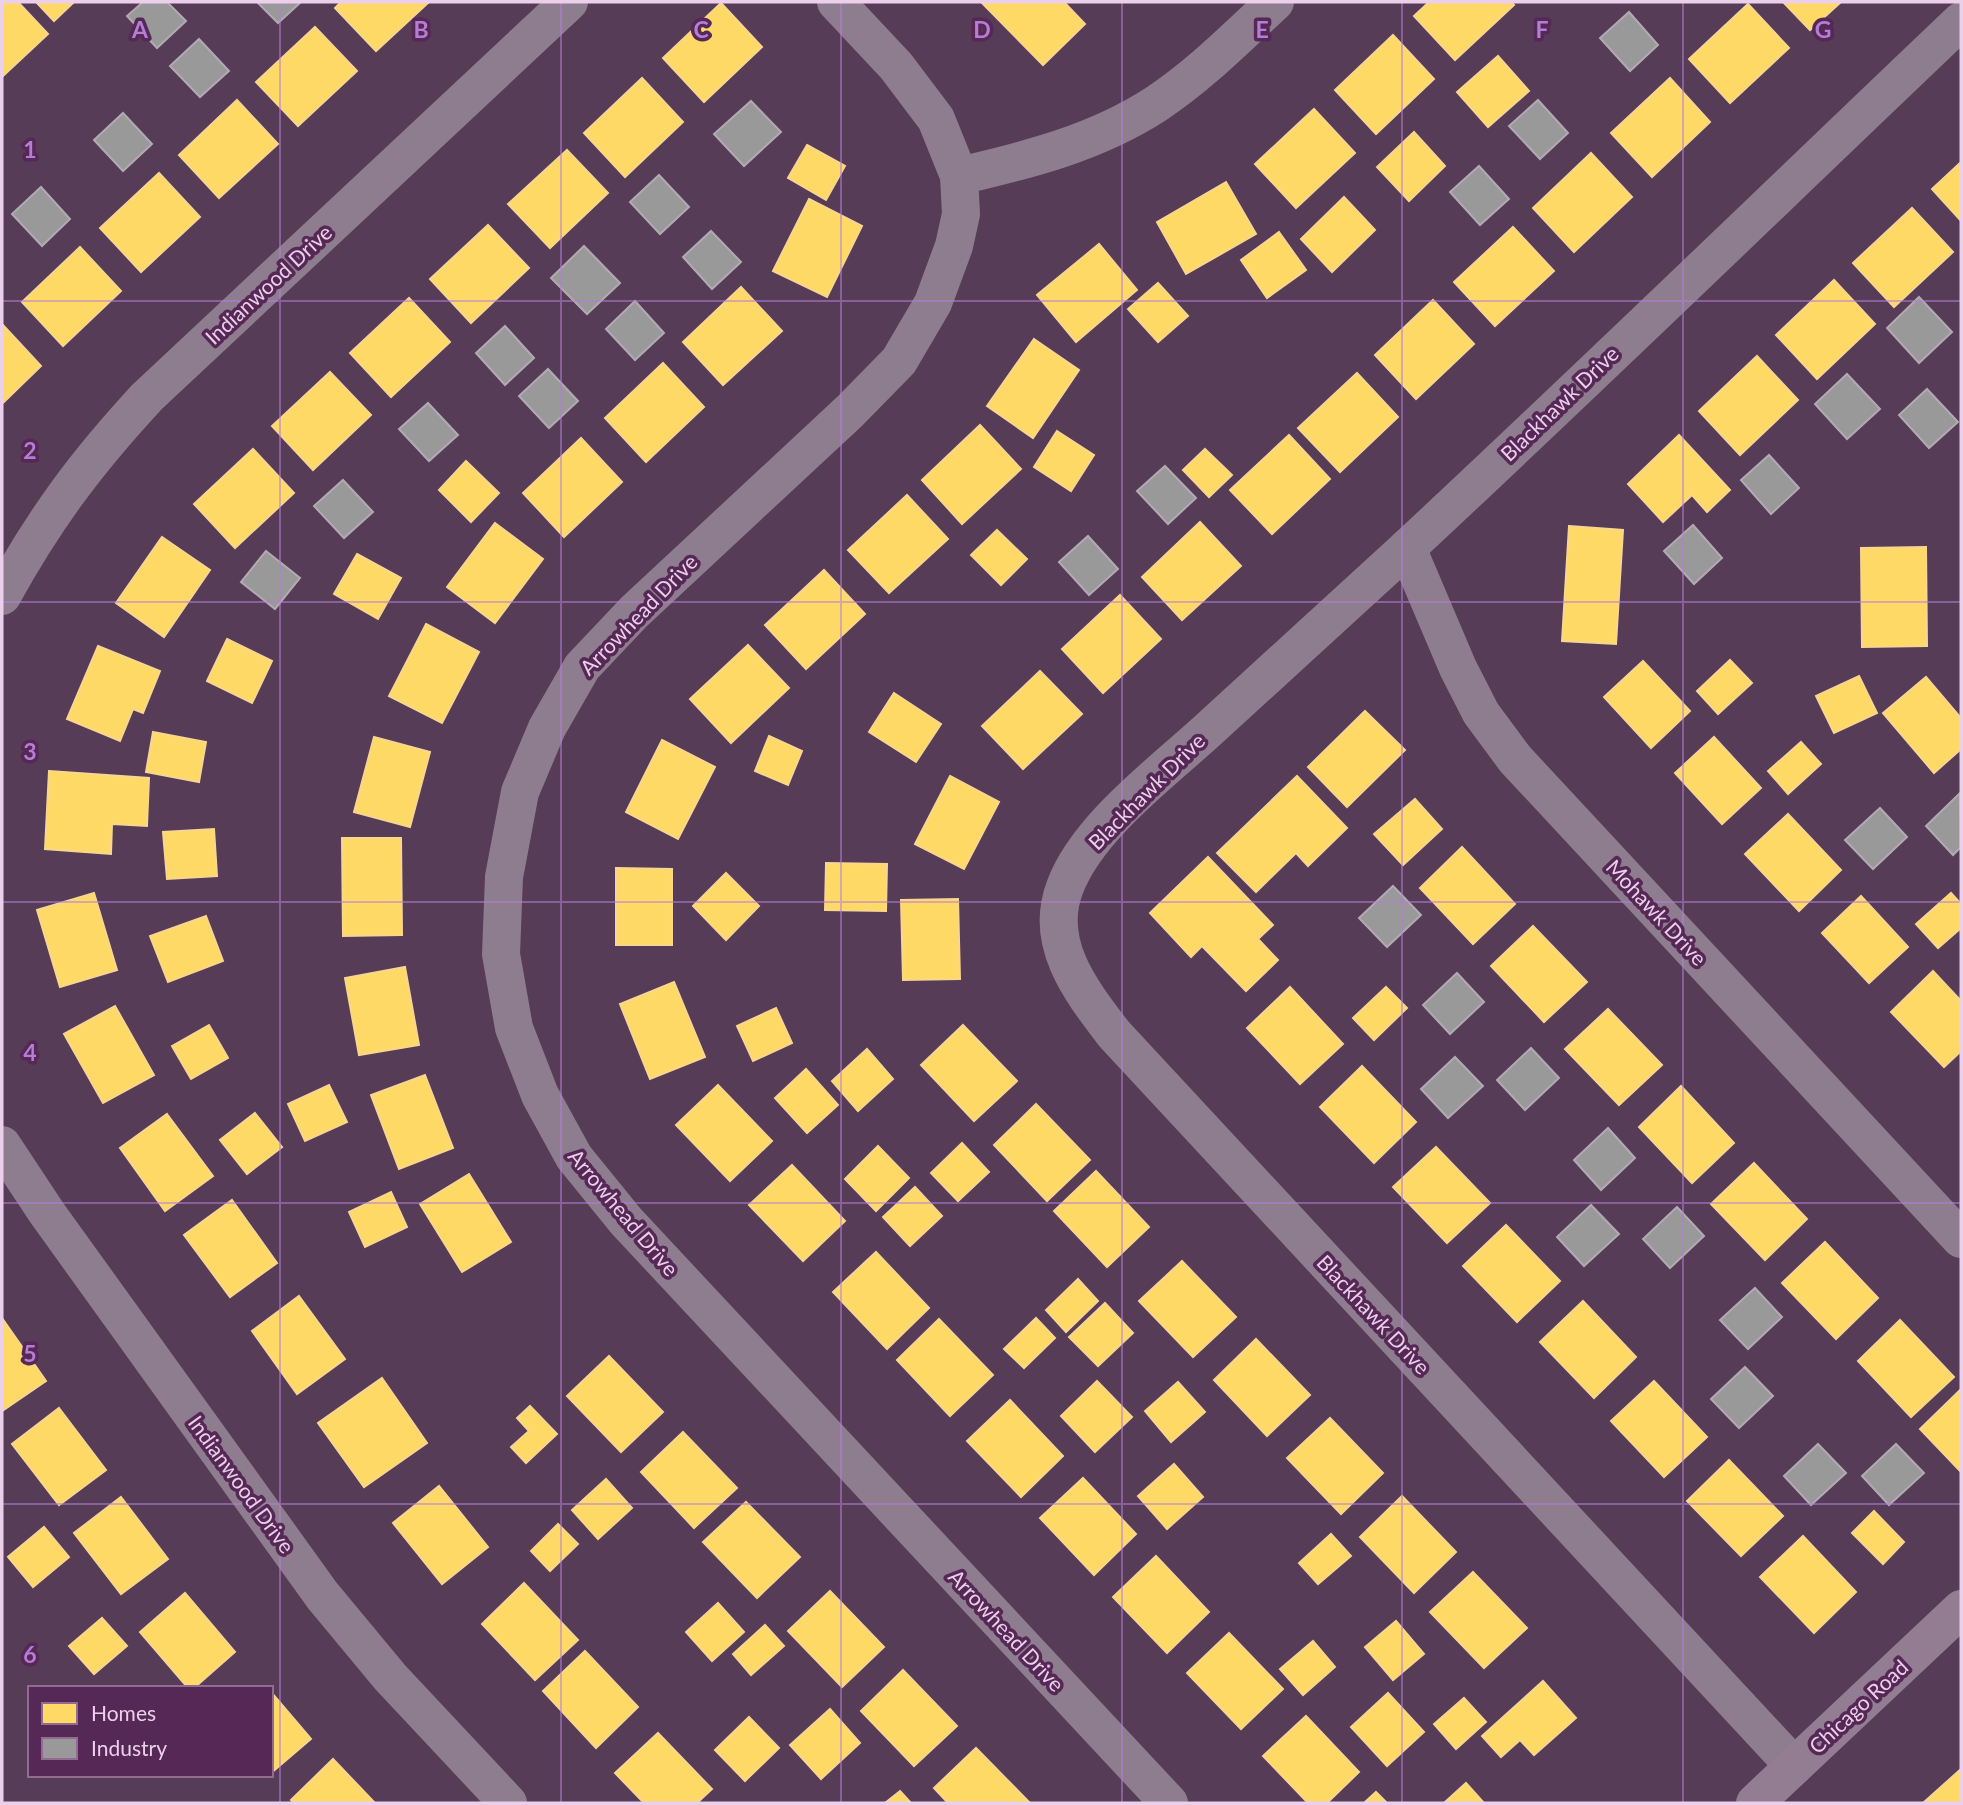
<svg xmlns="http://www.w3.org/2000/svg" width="1963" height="1805" viewBox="0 0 1963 1805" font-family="Lato,sans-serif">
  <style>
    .homes { fill: #ffd966; stroke: #f9d68e; stroke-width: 2 }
    .industry { fill: #999; stroke: #b2aab2; stroke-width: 2 }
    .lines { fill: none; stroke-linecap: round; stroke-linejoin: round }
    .street { stroke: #8e7d8e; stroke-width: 38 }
    .secondary { stroke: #927d92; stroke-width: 38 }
    .grid { fill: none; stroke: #b47ed5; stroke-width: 2; stroke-opacity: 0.55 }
    .labels { text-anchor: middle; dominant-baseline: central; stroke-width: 7; stroke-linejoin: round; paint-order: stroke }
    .street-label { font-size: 21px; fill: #ecd0eb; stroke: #552856 }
    .grid-label { font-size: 23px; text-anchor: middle; font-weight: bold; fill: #b47ed5; stroke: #552856; stroke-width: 7; stroke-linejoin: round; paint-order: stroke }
  </style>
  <rect width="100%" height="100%" fill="#563c56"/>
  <g class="homes">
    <polygon points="2,2 18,2 48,34 2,77"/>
    <polygon points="36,2 74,2 54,21"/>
    <polygon points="341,2 429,2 376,51 335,8"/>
    <polygon points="981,2 1064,2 1085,24 1043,65"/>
    <polygon points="1429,2 1511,2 1514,5 1455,60 1414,16"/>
    <polygon points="1783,2 1841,2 1810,30"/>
    <polygon points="721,3 762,47 704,102 663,58"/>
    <polygon points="1748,4 1789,48 1730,103 1689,59"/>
    <polygon points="315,27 357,71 298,126 256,82"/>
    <polygon points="1393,35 1434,79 1376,134 1335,90"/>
    <polygon points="1498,56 1529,91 1488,127 1457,92"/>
    <polygon points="642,78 683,122 625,177 584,133"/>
    <polygon points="1670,78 1710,122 1652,177 1611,133"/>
    <polygon points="237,100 278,144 219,198 179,155"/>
    <polygon points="1314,109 1355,153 1296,208 1255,164"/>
    <polygon points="1414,132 1445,166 1409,201 1377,167"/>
    <polygon points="807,145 845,166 826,200 788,178"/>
    <polygon points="567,150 608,193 550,248 508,204"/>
    <polygon points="1591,153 1632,197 1574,252 1533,208"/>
    <polygon points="1961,162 1961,221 1932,189"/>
    <polygon points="159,173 200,217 141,272 100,228"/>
    <polygon points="1226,182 1256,234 1186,274 1157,222"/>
    <polygon points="1344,197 1375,230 1332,272 1301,239"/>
    <polygon points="809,199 862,226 827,297 773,271"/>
    <polygon points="1912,208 1953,252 1894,307 1853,263"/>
    <polygon points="488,225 529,268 471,323 430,279"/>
    <polygon points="1513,227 1554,271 1495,326 1454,282"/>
    <polygon points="1279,232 1306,270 1267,298 1241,260"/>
    <polygon points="1099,244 1137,290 1076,342 1037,295"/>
    <polygon points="80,247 121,291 63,346 22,302"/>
    <polygon points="1834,280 1875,324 1817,379 1776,335"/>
    <polygon points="1158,283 1188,316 1158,342 1128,309"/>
    <polygon points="741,287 782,331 723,385 683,342"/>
    <polygon points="409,298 450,342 391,397 350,353"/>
    <polygon points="1433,300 1474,344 1416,399 1375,355"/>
    <polygon points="2,324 41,366 2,404"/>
    <polygon points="1034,339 1079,370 1033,438 987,406"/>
    <polygon points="1757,356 1798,400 1740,455 1699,411"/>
    <polygon points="663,363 704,407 646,462 605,418"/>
    <polygon points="330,372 371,415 313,470 272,426"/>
    <polygon points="1357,373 1398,417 1340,472 1298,428"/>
    <polygon points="980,425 1021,469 962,524 922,480"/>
    <polygon points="1057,431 1094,455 1071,491 1034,467"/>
    <polygon points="1289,435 1330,479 1272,534 1230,490"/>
    <polygon points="1679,435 1730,490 1707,512 1692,495 1663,522 1628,484"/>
    <polygon points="581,438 622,482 564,537 523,493"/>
    <polygon points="253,449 294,493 235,548 194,504"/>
    <polygon points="1205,449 1232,475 1209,497 1183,470"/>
    <polygon points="466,461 499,493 471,522 439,490"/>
    <polygon points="907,495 948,539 889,593 848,550"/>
    <polygon points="1200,522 1241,566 1182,620 1142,577"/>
    <polygon points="495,523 543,559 495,623 447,587"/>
    <polygon points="1569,526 1623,530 1616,644 1562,641"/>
    <polygon points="997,530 1027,559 1001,585 971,555"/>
    <polygon points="162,537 210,570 164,637 116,603"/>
    <polygon points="1926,547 1927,646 1862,647 1861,548"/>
    <polygon points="357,554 401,578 378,619 334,594"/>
    <polygon points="824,570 865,614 806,669 765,625"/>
    <polygon points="1120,595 1161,639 1103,693 1062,649"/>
    <polygon points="426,624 479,652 442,723 389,696"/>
    <polygon points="227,639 272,661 252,703 207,681"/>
    <polygon points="748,645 789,688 731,743 690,699"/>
    <polygon points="98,646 160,671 143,713 133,709 120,741 67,719"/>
    <polygon points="1730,660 1752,683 1718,714 1697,691"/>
    <polygon points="1643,661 1690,711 1651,748 1604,697"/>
    <polygon points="1040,671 1082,714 1023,769 982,726"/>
    <polygon points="1859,676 1877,713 1834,733 1816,696"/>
    <polygon points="1926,677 1961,718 1961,749 1934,773 1883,713"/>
    <polygon points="894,693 941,724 916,762 869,732"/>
    <polygon points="1365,711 1405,750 1347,807 1308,767"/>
    <polygon points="153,732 206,742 199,782 146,772"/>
    <polygon points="769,736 802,751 788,785 755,771"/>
    <polygon points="374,737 430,752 410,827 354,812"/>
    <polygon points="1714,737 1761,788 1722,824 1675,773"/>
    <polygon points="662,740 715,767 678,839 626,812"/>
    <polygon points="1801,742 1821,764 1788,794 1768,771"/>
    <polygon points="49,771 149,778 147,826 112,824 111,854 45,849"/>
    <polygon points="950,776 999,802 964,869 915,844"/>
    <polygon points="1297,776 1347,828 1308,866 1296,853 1256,892 1217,853"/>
    <polygon points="1415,799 1442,829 1403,865 1374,834"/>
    <polygon points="1788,814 1841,870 1799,911 1745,854"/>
    <polygon points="214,829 217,876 167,879 163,832"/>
    <polygon points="342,838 401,838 402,935 343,936"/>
    <polygon points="1462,847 1515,904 1473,944 1420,888"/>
    <polygon points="1208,857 1273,925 1258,939 1278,960 1246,991 1202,946 1191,957 1150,913"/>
    <polygon points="826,863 887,864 886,911 825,910"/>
    <polygon points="616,868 672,869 672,945 616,945"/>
    <polygon points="726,873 759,906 726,940 693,906"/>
    <polygon points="94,893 117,970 60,987 37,910"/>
    <polygon points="1951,893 1961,904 1961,928 1938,948 1916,924"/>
    <polygon points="1861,896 1908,947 1869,983 1822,933"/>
    <polygon points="958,899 960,979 903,980 901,900"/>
    <polygon points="206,916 223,961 168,982 150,936"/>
    <polygon points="1533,926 1587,982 1544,1022 1491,966"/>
    <polygon points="405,967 419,1045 359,1055 345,978"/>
    <polygon points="1933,971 1961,1001 1961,1051 1944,1067 1891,1012"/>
    <polygon points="674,982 705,1057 650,1079 620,1004"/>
    <polygon points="1290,987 1343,1044 1300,1084 1247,1028"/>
    <polygon points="1386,987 1407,1008 1374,1040 1353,1018"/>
    <polygon points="115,1006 154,1075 103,1103 64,1034"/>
    <polygon points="776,1008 792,1043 753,1061 737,1026"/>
    <polygon points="1608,1009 1662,1065 1619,1105 1565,1049"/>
    <polygon points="209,1025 228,1058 191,1079 172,1046"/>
    <polygon points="963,1025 1017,1081 974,1121 921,1065"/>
    <polygon points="867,1049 893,1079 858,1111 832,1081"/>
    <polygon points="1362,1066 1416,1122 1374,1163 1320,1107"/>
    <polygon points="806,1069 838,1105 807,1133 775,1098"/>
    <polygon points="425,1075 453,1148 399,1169 371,1095"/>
    <polygon points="329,1085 347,1122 305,1141 288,1104"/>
    <polygon points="718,1085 772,1141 730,1181 676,1125"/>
    <polygon points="1681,1086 1734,1143 1692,1183 1639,1127"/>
    <polygon points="1036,1104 1090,1160 1047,1201 994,1145"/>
    <polygon points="255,1113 282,1147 247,1174 220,1140"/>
    <polygon points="167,1114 213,1176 165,1211 120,1148"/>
    <polygon points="962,1143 989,1172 958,1201 931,1173"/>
    <polygon points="878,1146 909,1178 876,1211 845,1179"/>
    <polygon points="1436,1147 1490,1203 1447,1243 1393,1187"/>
    <polygon points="1754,1163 1807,1219 1765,1260 1711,1204"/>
    <polygon points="792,1165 845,1221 803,1261 749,1205"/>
    <polygon points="1096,1171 1149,1227 1107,1267 1054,1211"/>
    <polygon points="469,1174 511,1242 462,1272 420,1204"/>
    <polygon points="915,1187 942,1216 910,1246 883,1217"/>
    <polygon points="391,1192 407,1227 365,1247 349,1212"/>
    <polygon points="232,1200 277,1263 230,1297 184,1235"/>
    <polygon points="1506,1225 1560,1281 1517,1322 1463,1266"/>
    <polygon points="1825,1242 1878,1298 1836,1339 1782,1283"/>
    <polygon points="876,1252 929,1308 887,1349 833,1292"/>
    <polygon points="1182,1261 1236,1317 1193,1357 1139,1301"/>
    <polygon points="1078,1279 1098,1301 1066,1332 1046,1310"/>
    <polygon points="299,1296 345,1359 297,1394 252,1331"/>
    <polygon points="1583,1301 1636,1357 1594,1398 1540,1342"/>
    <polygon points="1105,1303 1133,1333 1098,1366 1069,1337"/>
    <polygon points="2,1318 46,1381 2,1411"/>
    <polygon points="1036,1318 1055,1338 1024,1368 1004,1349"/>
    <polygon points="939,1319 993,1375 950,1416 897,1360"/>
    <polygon points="1900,1320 1954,1377 1911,1417 1858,1361"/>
    <polygon points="1256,1339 1310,1395 1267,1436 1214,1380"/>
    <polygon points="609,1356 663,1412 621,1452 567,1396"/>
    <polygon points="382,1378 427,1443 364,1487 318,1423"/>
    <polygon points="1097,1381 1132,1417 1095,1452 1061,1416"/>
    <polygon points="1654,1381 1707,1437 1664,1477 1611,1421"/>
    <polygon points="1178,1382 1205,1412 1171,1442 1145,1411"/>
    <polygon points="1961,1389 1961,1472 1920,1429"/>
    <polygon points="1010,1400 1063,1456 1021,1497 967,1441"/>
    <polygon points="530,1406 557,1434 526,1463 511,1447 529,1431 517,1418"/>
    <polygon points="59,1408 106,1470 59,1505 12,1444"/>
    <polygon points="1330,1418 1383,1473 1341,1514 1287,1458"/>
    <polygon points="683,1432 737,1488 694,1528 641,1472"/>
    <polygon points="1729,1460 1783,1516 1741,1556 1687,1501"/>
    <polygon points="1174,1464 1203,1497 1167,1529 1138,1496"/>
    <polygon points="1083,1478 1136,1534 1094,1575 1040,1518"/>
    <polygon points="606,1479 632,1508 598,1539 572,1510"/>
    <polygon points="439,1486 488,1547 442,1584 393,1523"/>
    <polygon points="1402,1496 1456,1552 1414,1593 1360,1537"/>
    <polygon points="121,1497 168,1559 121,1594 74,1533"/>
    <polygon points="746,1502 800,1557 757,1598 703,1542"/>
    <polygon points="1874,1511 1904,1542 1883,1564 1852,1533"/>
    <polygon points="558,1524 578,1544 550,1571 531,1551"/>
    <polygon points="44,1527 69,1557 33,1587 8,1557"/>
    <polygon points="1331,1534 1351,1556 1318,1584 1299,1563"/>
    <polygon points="1803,1536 1856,1592 1814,1633 1760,1577"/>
    <polygon points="1156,1556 1209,1612 1167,1653 1113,1597"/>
    <polygon points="1473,1572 1527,1628 1484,1668 1430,1612"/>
    <polygon points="524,1583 578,1640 535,1680 482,1624"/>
    <polygon points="830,1591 884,1647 842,1687 788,1631"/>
    <polygon points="185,1593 235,1652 194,1688 188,1688 140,1632"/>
    <polygon points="718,1603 744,1632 712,1661 686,1632"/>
    <polygon points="102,1618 127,1646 94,1674 69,1646"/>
    <polygon points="1396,1621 1424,1654 1393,1680 1365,1647"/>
    <polygon points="765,1625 784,1646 751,1675 733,1654"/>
    <polygon points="1229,1633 1283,1689 1241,1729 1187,1673"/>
    <polygon points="1313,1641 1335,1667 1303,1695 1280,1669"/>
    <polygon points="585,1651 638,1707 596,1748 543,1691"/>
    <polygon points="903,1670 957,1726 914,1766 861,1711"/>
    <polygon points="1543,1681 1576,1718 1534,1755 1520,1740 1501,1757 1482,1736"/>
    <polygon points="271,1692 311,1739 271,1773"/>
    <polygon points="1388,1693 1424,1732 1387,1766 1351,1727"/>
    <polygon points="1464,1698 1486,1722 1456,1749 1434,1724"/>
    <polygon points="830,1709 860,1743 821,1779 790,1745"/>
    <polygon points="1306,1716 1359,1772 1327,1803 1308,1803 1263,1756"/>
    <polygon points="749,1717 779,1748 745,1781 715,1750"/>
    <polygon points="658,1733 712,1789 697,1803 644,1803 615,1773"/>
    <polygon points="976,1748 1030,1803 948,1803 934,1788"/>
    <polygon points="333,1759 375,1803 294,1803 291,1800"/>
    <polygon points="1961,1769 1961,1803 1923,1803"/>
    <polygon points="1466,1783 1484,1803 1444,1803"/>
    <polygon points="900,1791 911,1803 885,1803"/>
    <polygon points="1376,1792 1387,1803 1364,1803"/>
  </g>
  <g class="industry">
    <polygon points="143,2 167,2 186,21 157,48 127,16"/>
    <polygon points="257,2 301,2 278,23"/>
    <polygon points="1629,12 1658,45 1630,71 1600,38"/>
    <polygon points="199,39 229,71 200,97 170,66"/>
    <polygon points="1538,100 1568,133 1540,159 1509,126"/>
    <polygon points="751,101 781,132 744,166 714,134"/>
    <polygon points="123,113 152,144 123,171 94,140"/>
    <polygon points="1479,166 1509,199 1480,225 1450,192"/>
    <polygon points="659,175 689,207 660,234 630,202"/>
    <polygon points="41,187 70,219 42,246 12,214"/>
    <polygon points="711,231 741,262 712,289 683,257"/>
    <polygon points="584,246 620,283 587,314 551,278"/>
    <polygon points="1919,297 1952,332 1919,363 1887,328"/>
    <polygon points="635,301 664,333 635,360 606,329"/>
    <polygon points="505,326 534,358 505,385 476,353"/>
    <polygon points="548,369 578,401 549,428 519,396"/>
    <polygon points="1847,374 1880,409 1847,439 1815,404"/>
    <polygon points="1927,389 1958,422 1929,448 1899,415"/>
    <polygon points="428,403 458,435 429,461 399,429"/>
    <polygon points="1769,455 1799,488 1771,514 1741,480"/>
    <polygon points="1165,466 1196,498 1168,524 1137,491"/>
    <polygon points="343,480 373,512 344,538 314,506"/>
    <polygon points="1693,525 1722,558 1694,584 1664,551"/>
    <polygon points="1088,536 1118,569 1089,595 1059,562"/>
    <polygon points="266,551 300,578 275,609 241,582"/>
    <polygon points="1960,793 1961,847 1953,855 1926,826"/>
    <polygon points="1880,808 1907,837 1873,869 1845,840"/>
    <polygon points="1393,886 1421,915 1387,947 1359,918"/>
    <polygon points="1457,973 1484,1002 1450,1034 1423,1005"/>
    <polygon points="1531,1048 1559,1078 1525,1110 1497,1080"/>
    <polygon points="1455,1057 1483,1086 1448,1118 1421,1089"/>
    <polygon points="1608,1128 1635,1158 1601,1190 1574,1160"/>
    <polygon points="1591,1205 1619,1234 1584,1266 1557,1237"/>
    <polygon points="1677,1207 1704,1236 1670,1268 1643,1239"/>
    <polygon points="1755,1288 1782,1317 1748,1349 1720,1320"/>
    <polygon points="1745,1367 1773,1396 1739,1428 1711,1399"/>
    <polygon points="1818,1444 1846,1473 1811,1505 1784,1476"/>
    <polygon points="1896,1444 1924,1473 1889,1505 1862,1476"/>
  </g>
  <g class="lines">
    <g class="street">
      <polyline points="836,2 896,66 936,119 959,176"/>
      <polyline points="1407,548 1458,668 1481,713 1515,759 1961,1239"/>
      <path d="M 2,596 C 45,518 86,463 147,397 L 569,2"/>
      <polyline points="2,1145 47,1213 322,1595 390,1677 508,1803"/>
      <path d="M 1794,1766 L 1114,1034 C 1082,992 1043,944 1065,887 C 1087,828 1161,773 1207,731 C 1273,670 1340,610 1406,549 C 1593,375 1776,197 1961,21"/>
      <path d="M 1169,1803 L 626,1221 L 574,1157 L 540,1095 L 514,1028 L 501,954 L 504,877 L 520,792 L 547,728 L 582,667 L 634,612 L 850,411 L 899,361 L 933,303 L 954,246 L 961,214 L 959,176 C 1028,160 1096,143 1156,104 C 1200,75 1237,37 1275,2"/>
    </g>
    <polyline class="secondary" points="1755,1803 1961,1609"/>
  </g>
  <path class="grid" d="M 280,2 L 280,1803M 561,2 L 561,1803M 841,2 L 841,1803M 1122,2 L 1122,1803M 1402,2 L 1402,1803M 1683,2 L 1683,1803M 2,301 L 1961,301M 2,602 L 1961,602M 2,902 L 1961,902M 2,1203 L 1961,1203M 2,1504 L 1961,1504"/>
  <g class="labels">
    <g class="street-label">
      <text transform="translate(268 284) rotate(-43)">Indianwood Drive</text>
      <text transform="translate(1559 403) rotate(-44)">Blackhawk Drive</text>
      <text transform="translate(638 614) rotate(-46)">Arrowhead Drive</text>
      <text transform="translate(1146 791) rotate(-45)">Blackhawk Drive</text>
      <text transform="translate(1657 912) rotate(47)">Mohawk Drive</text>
      <text transform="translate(624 1212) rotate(50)">Arrowhead Drive</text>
      <text transform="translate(1374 1314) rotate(47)">Blackhawk Drive</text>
      <text transform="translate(242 1484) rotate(54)">Indianwood Drive</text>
      <text transform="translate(1007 1630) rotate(47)">Arrowhead Drive</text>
      <text transform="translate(1858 1706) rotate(-43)">Chicago Road</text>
    </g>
  </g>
  <g class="grid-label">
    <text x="140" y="38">A</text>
    <text x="421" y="38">B</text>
    <text x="701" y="38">C</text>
    <text x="982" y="38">D</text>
    <text x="1262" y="38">E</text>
    <text x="1542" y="38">F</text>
    <text x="1823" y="38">G</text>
    <text x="30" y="158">1</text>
    <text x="30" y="459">2</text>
    <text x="30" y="760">3</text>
    <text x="30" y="1061">4</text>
    <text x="30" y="1362">5</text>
    <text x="30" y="1663">6</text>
  </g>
  <rect width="1963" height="1805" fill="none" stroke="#ecd0eb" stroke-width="7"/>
  <rect x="28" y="1686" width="245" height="91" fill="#552856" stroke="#916b92" stroke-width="2"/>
  <rect x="42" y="1703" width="35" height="21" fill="#ffd966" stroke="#916b92" stroke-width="2"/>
  <text x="91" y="1721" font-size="21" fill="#ecd0eb">Homes</text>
  <rect x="42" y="1738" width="35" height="21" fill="#999999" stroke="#916b92" stroke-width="2"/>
  <text x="91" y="1756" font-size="21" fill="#ecd0eb">Industry</text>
</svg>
